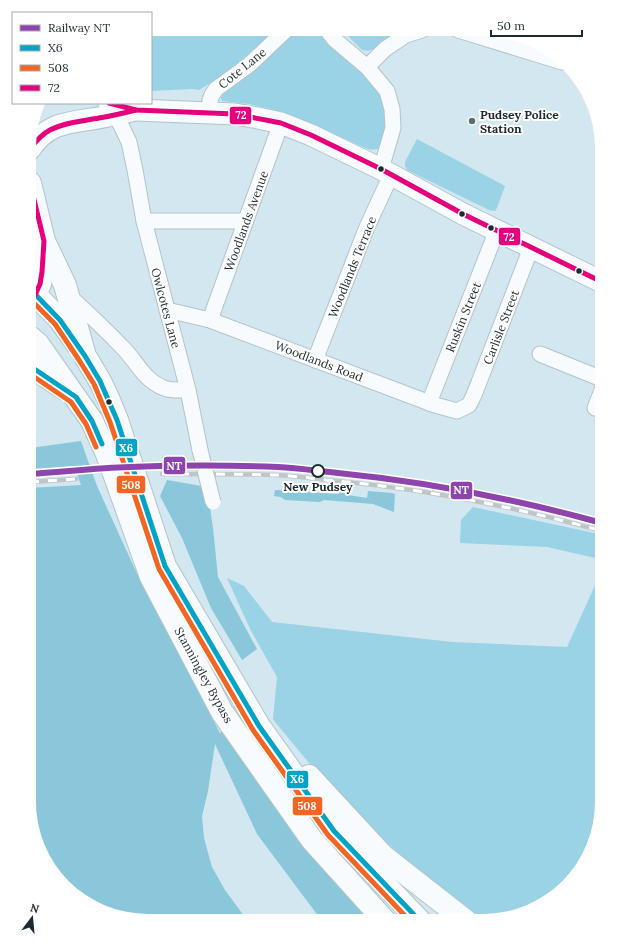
<svg xmlns="http://www.w3.org/2000/svg" width="631" height="950" viewBox="0 0 631 950" font-family="Lora,serif">
  <style>
    .green { fill: #9ad2e6 }
    .forest { fill: #8ac7db }
    .lines { fill: none; stroke-linecap: round; stroke-linejoin: round }
    .street-casing { stroke: #b3c3c9; stroke-width: 17 }
    .secondary-casing { stroke: #b3c3c9; stroke-width: 23 }
    .highway-casing { stroke: #b3c3c9; stroke-width: 24 }
    .street { stroke: #f8fbfd; stroke-width: 15 }
    .secondary { stroke: #f8fbfd; stroke-width: 21 }
    .highway { stroke: #f8fbfd; stroke-width: 22 }
    .rail-casing { stroke: #c0c6c8; stroke-width: 4.5 }
    .rail { stroke: #fff; stroke-width: 3; stroke-dasharray: 9; stroke-linecap: butt }
    .street-bridge-casing { stroke: #b3c3c9; stroke-width: 17; stroke-linecap: butt }
    .street-bridge { stroke: #f8fbfd; stroke-width: 15 }
    .bus-1-casing { stroke: #fff; stroke-width: 8 }
    .bus-2-casing { stroke: #fff; stroke-width: 8 }
    .bus-3-casing { stroke: #fff; stroke-width: 8 }
    .bus-1 { stroke: #01a3c6; stroke-width: 5 }
    .bus-2 { stroke: #f26522; stroke-width: 5 }
    .bus-3 { stroke: #e5007d; stroke-width: 5 }
    .rail-1-casing { stroke: #fff; stroke-width: 9 }
    .rail-1 { stroke: #8e44ad; stroke-width: 6 }
    .poi-dot { fill: #5c6d73; stroke: #fff; stroke-width: 1.5 }
    .bus-dot { fill: #1c2b30; stroke: #fff; stroke-width: 1.5 }
    .stop-dot { fill: #fff; stroke: #1c2b30; stroke-width: 2 }
    .labels { text-anchor: middle; dominant-baseline: central; stroke-width: 4; stroke-linejoin: round; paint-order: stroke }
    .street-label { font-size: 12px; fill: #1c2b30; stroke: #fff }
    .poi-label { font-size: 12px; font-weight: bold; fill: #1c2b30; stroke: #fff; text-anchor: start }
    .stop-label { font-size: 12px; font-weight: bold; fill: #1c2b30; stroke: #fff }
    .line-badge { stroke: #fff; stroke-width: 1.5 }
    .badge-label { font-size: 11px; text-anchor: middle; font-weight: bold; fill: #fff }
  </style>
  <rect width="100%" height="100%" fill="#d2e7ef"/>
  <g class="green">
    <polygon points="151,29 277,29 224,75 199,90 192,89 151,91"/>
    <path d="M 299,29 L 321,30 L 369,78 L 379,90 L 384,103 L 387,130 L 380,148 C 375,150 371,150 365,148 L 299,118 L 271,109 L 249,104 L 222,101 L 221,98 L 222,95 L 242,80 L 293,33 Z"/>
    <polygon points="342,30 404,30 395,33 373,49 368,51 362,50"/>
    <polygon points="417,139 505,186 497,208 495,211 489,210 407,170 405,166 405,162"/>
    <polygon points="473,507 594,533 602,536 602,563 600,559 547,547 460,543 461,520"/>
    <polygon points="602,570 602,810 582,868 529,912 485,921 411,864 342,803 276,723 273,719 277,677 251,631 227,578 244,586 272,622 452,642 567,647"/>
  </g>
  <g class="forest">
    <polygon points="81,441 97,486 139,578 220,733 226,728 340,886 369,921 322,921 257,834 215,744 208,791 202,816 204,838 212,867 225,890 244,916 245,920 133,920 76,897 38,848 29,802 29,488 81,485 74,466 30,469 30,448"/>
    <polygon points="167,480 207,487 213,528 218,577 257,649 242,660 211,608 182,538 160,496"/>
    <polygon points="340,487 349,488 348,495 367,498 368,491 392,493 395,494 394,512 373,504 324,500 320,502 285,500 281,497 274,496 275,490 339,494"/>
  </g>
  <g class="lines">
    <defs>
      <g id="street">
        <polyline points="327,30 335,40 367,67 387,91 392,109 393,128 381,169"/>
        <polyline points="458,30 562,62"/>
        <polyline points="367,67 385,49 406,35 422,30"/>
        <polyline points="210,113 210,100 212,95 216,89 249,65 287,29"/>
        <polyline points="116,115 129,142 135,170 144,221 188,390 200,450"/>
        <polyline points="144,221 245,221"/>
        <path d="M 68,295 C 88,313 107,331 125,350 C 138,364 145,381 164,388 C 172,391 180,390 188,390"/>
        <polyline points="167,310 210,320 435,405 457,411 469,405 474,395 531,248"/>
        <polyline points="210,320 281,123"/>
        <polyline points="540,354 602,379"/>
        <polyline points="315,360 367,227 391,175"/>
        <polyline points="429,403 497,230"/>
        <polyline points="595,408 602,390"/>
      </g>
      <g id="secondary">
        <polyline points="109,103 136,110 235,114 258,118 281,123 311,135 381,169 463,214 602,282"/>
        <path d="M 30,149 C 47,124 65,123 92,119 C 105,117 118,114 131,111"/>
      </g>
      <g id="highway">
        <polyline points="44,241 65,285 85,356 100,381 109,400 117,420 165,566 259,726 334,831 420,921"/>
        <polyline points="30,289 60,320 77,344"/>
        <polyline points="30,302 35,295 40,284 42,272 44,241 30,183"/>
        <polyline points="30,337 38,344 92,421 107,454 151,577 222,712 312,840 385,921"/>
        <polyline points="30,366 65,389"/>
        <polyline points="309,776 383,856 466,921"/>
      </g>
    </defs>
    <use href="#street" class="street-casing"/>
    <use href="#secondary" class="secondary-casing"/>
    <use href="#highway" class="highway-casing"/>
    <use href="#street" class="street"/>
    <use href="#secondary" class="secondary"/>
    <use href="#highway" class="highway"/>
    <defs>
      <g id="rail">
        <path d="M 162,474 C 201,474 239,474 277,475 C 293,476 310,478 326,480 C 419,488 512,506 602,531"/>
        <polyline points="30,482 76,479"/>
      </g>
    </defs>
    <use href="#rail" class="rail-casing"/>
    <use href="#rail" class="rail"/>
    <defs>
      <polyline id="street-bridge" points="200,450 213,502"/>
    </defs>
    <use href="#street-bridge" class="street-bridge-casing"/>
    <use href="#street-bridge" class="street-bridge"/>
    <defs>
      <g id="bus-1">
        <polyline points="30,289 60,320 85,356 100,381 117,420 165,566 259,726 334,831 420,921"/>
        <polyline points="30,366 76,397 92,421 102,444"/>
      </g>
      <g id="bus-2">
        <polyline points="30,299 55,324 79,360 94,384 110,422 159,569 253,730 328,835 410,921"/>
        <polyline points="30,374 71,402 86,424 96,447"/>
      </g>
      <g id="bus-3">
        <polyline points="109,103 136,110 235,114 281,123 311,135 381,169 463,214 602,282"/>
        <path d="M 30,149 C 36,141 42,134 50,130 C 65,122 83,121 99,118 C 112,116 124,113 136,110"/>
        <polyline points="30,183 44,241 42,272 40,284 35,295 30,302"/>
      </g>
    </defs>
    <use href="#bus-1" class="bus-1-casing"/>
    <use href="#bus-2" class="bus-2-casing"/>
    <use href="#bus-3" class="bus-3-casing"/>
    <use href="#bus-1" class="bus-1"/>
    <use href="#bus-2" class="bus-2"/>
    <use href="#bus-3" class="bus-3"/>
    <defs>
      <path id="rail-1" d="M 30,474 C 63,472 96,468 130,467 C 179,465 228,465 278,467 C 298,468 318,471 338,473 C 428,482 515,499 602,523"/>
    </defs>
    <use href="#rail-1" class="rail-1-casing"/>
    <use href="#rail-1" class="rail-1"/>
  </g>
  <circle class="poi-dot" cx="472" cy="121" r="4"/>
  <g class="bus-dot">
    <circle cx="381" cy="169" r="3.5"/>
    <circle cx="462" cy="214" r="3.5"/>
    <circle cx="491" cy="228" r="3.5"/>
    <circle cx="579" cy="271" r="3.5"/>
    <circle cx="109" cy="402" r="3.5"/>
  </g>
  <circle class="stop-dot" cx="318" cy="471" r="6"/>
  <g class="labels">
    <g class="street-label">
      <text transform="translate(242 68) rotate(-39)">Cote Lane</text>
      <text transform="translate(246 221) rotate(-70)">Woodlands Avenue</text>
      <text transform="translate(352 267) rotate(-68)">Woodlands Terrace</text>
      <text transform="translate(166 308) rotate(75)">Owlcotes Lane</text>
      <text transform="translate(463 317) rotate(-68)">Ruskin Street</text>
      <text transform="translate(501 327) rotate(-69)">Carlisle Street</text>
      <text transform="translate(319 361) rotate(21)">Woodlands Road</text>
      <text transform="translate(204 675) rotate(61)">Stanningley Bypass</text>
    </g>
    <g class="poi-label">
      <text x="480" y="114">Pudsey Police<tspan x="480" dy="14">Station</tspan></text>
    </g>
    <g class="stop-label">
      <text x="318" y="486">New Pudsey</text>
    </g>
  </g>
  <path d="M0 0H631V950H0ZM148 36H483A112 112 0 0 1 595 148V802A112 112 0 0 1 483 914H148A112 112 0 0 1 36 802V148A112 112 0 0 1 148 36Z" fill="#fff" fill-rule="evenodd"/>
  <g class="line-badge">
    <rect x="229" y="106" width="23" height="19" rx="4" fill="#e5007d"/>
    <rect x="498" y="227" width="23" height="19" rx="4" fill="#e5007d"/>
    <rect x="115" y="438" width="23" height="19" rx="4" fill="#01a3c6"/>
    <rect x="163" y="456" width="23" height="19" rx="4" fill="#8e44ad"/>
    <rect x="116" y="475" width="30" height="19" rx="4" fill="#f26522"/>
    <rect x="450" y="481" width="23" height="19" rx="4" fill="#8e44ad"/>
    <rect x="286" y="770" width="23" height="19" rx="4" fill="#01a3c6"/>
    <rect x="292" y="796" width="31" height="20" rx="4" fill="#f26522"/>
  </g>
  <g class="badge-label">
    <text x="241" y="119">72</text>
    <text x="509" y="241">72</text>
    <text x="126" y="452">X6</text>
    <text x="174" y="470">NT</text>
    <text x="131" y="489">508</text>
    <text x="461" y="494">NT</text>
    <text x="297" y="783">X6</text>
    <text x="307" y="810">508</text>
  </g>
  <rect x="12" y="12" width="140" height="92" fill="#ffffff" stroke="#a4aaac"/>
  <rect x="20" y="25" width="20" height="6" fill="#8e44ad" stroke="#a4aaac"/>
  <text x="48" y="32" font-size="12" fill="#1c2b30">Railway NT</text>
  <rect x="20" y="45" width="20" height="6" fill="#01a3c6" stroke="#a4aaac"/>
  <text x="48" y="52" font-size="12" fill="#1c2b30">X6</text>
  <rect x="20" y="65" width="20" height="6" fill="#f26522" stroke="#a4aaac"/>
  <text x="48" y="72" font-size="12" fill="#1c2b30">508</text>
  <rect x="20" y="85" width="20" height="6" fill="#e5007d" stroke="#a4aaac"/>
  <text x="48" y="92" font-size="12" fill="#1c2b30">72</text>
  <g transform="translate(32 918) rotate(16)" stroke="#ffffff" stroke-width="3" paint-order="stroke">
  <path d="M0-3L7 15L0 10L-7 15Z" fill="#1c2b30"/>
  <text y="-6" font-size="11" font-weight="bold" text-anchor="middle" fill="#1c2b30">N</text>
  </g>
  <path d="M491 30v6h91v-6" fill="none" stroke="#1c2b30" stroke-width="2"/>
  <text x="497" y="30" font-size="12" fill="#1c2b30" stroke="#ffffff" stroke-width="3" paint-order="stroke">50 m</text>
</svg>
